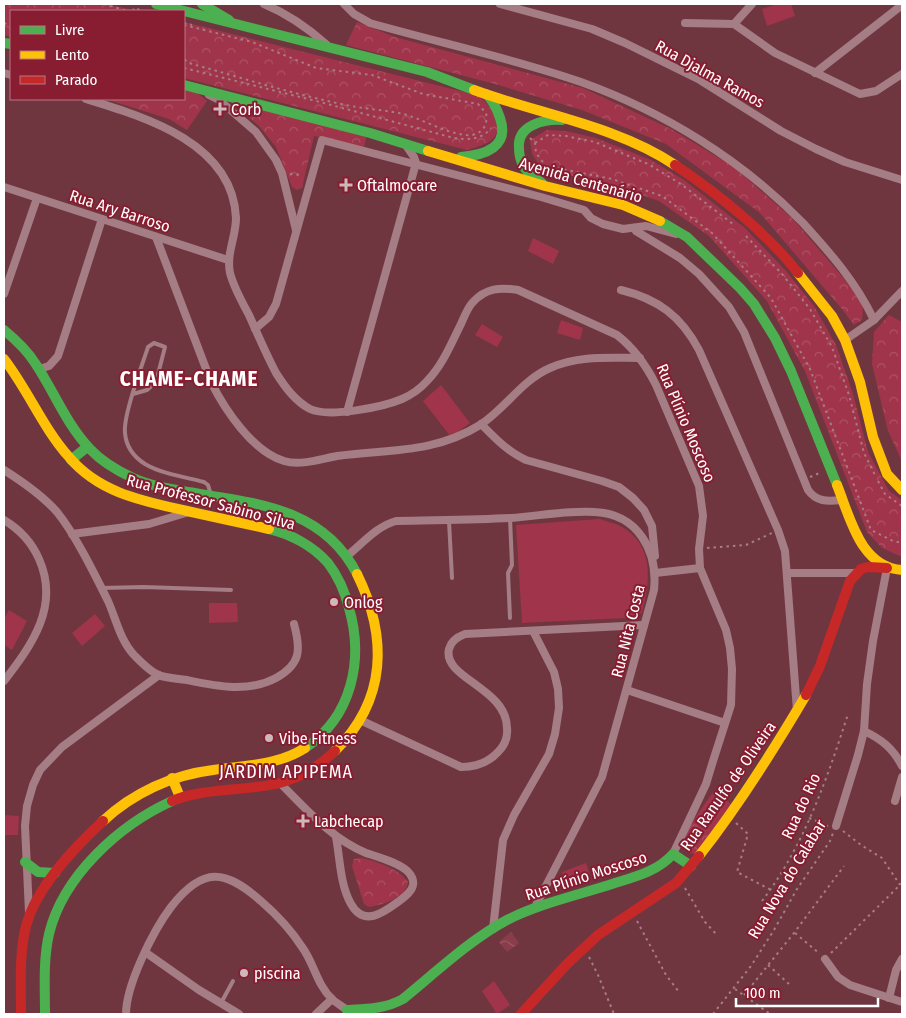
<svg xmlns="http://www.w3.org/2000/svg" width="906" height="1018" viewBox="0 0 906 1018" font-family="'Fira Sans Condensed',sans-serif">
  <style>
    .green { fill: #a0344a }
    .forest { fill: url(#forest-crowns) }
    .water { fill: url(#water-waves) }
    .lines { fill: none; stroke-linecap: round; stroke-linejoin: round }
    .path { stroke: #a57d84; stroke-width: 2; stroke-dasharray: 2.5 4; stroke-linecap: butt }
    .lane { stroke: #a57d84; stroke-width: 4 }
    .street { stroke: #a57d84; stroke-width: 8 }
    .fast { stroke: #4caf50; stroke-width: 10 }
    .slow { stroke: #ffc107; stroke-width: 10 }
    .jam { stroke: #c62828; stroke-width: 10 }
    .poi-dot { fill: #cdb9bc; stroke: #881d31; stroke-width: 2 }
    .labels { text-anchor: middle; dominant-baseline: central; stroke-width: 4; stroke-linejoin: round; paint-order: stroke }
    .street-label { font-size: 16px; fill: #fff; stroke: #881d31 }
    .poi-label { font-size: 16px; fill: #fff; stroke: #881d31; text-anchor: start }
    .neighbourhood-label { font-size: 18px; letter-spacing: 1px; fill: #fff; stroke: #881d31 }
    .district-label { font-size: 21px; font-weight: bold; letter-spacing: 1px; fill: #fff; stroke: #881d31 }
  </style>
  <defs>
    <pattern id="forest-crowns" width="20" height="18" patternUnits="userSpaceOnUse" patternTransform="scale(1.25)"><rect width="20" height="18" fill="#a0344a"/><path d="M2 6a3 3 0 1 1 6 0M12 15a3 3 0 1 1 6 0" fill="none" stroke="#ae5265"/></pattern>
    <pattern id="water-waves" width="16" height="10" patternUnits="userSpaceOnUse" patternTransform="scale(1.25)"><rect width="16" height="10" fill="#893c4a"/><path d="M0 5q4-4 8 0t8 0" fill="none" stroke="#9b5965"/></pattern>
  </defs>
  <rect width="100%" height="100%" fill="#703640"/>
  <g class="green">
    <polygon points="778,4 791,4 795,16 767,26 762,9"/>
    <polygon points="533,238 559,251 553,264 528,251"/>
    <polygon points="561,320 583,328 580,340 557,333"/>
    <polygon points="482,324 503,337 497,347 475,335"/>
    <polygon points="441,385 470,423 451,437 423,401"/>
    <path d="M 600,519 C 607,522 616,523 622,527 C 655,546 650,582 642,613 L 626,618 L 522,623 L 516,525 Z"/>
    <polygon points="209,603 237,603 238,622 209,623"/>
    <polygon points="9,610 27,621 12,650 4,645 4,619"/>
    <polygon points="95,614 105,626 82,646 72,633"/>
    <polygon points="4,815 19,816 18,835 4,835"/>
    <polygon points="586,863 590,876 566,885 562,872"/>
    <polygon points="494,981 510,1005 497,1014 482,991"/>
  </g>
  <g class="forest">
    <polygon points="4,4 106,4 137,11 11,11 11,37 4,35"/>
    <path d="M 184,22 L 476,95 C 493,104 509,131 487,143 C 481,146 473,148 467,150 L 184,78 Z"/>
    <polygon points="357,22 395,37 583,88 671,129 734,167 793,219 857,294 863,308 862,320 854,325 842,309 760,213 666,144 582,110 495,84 346,45"/>
    <polygon points="184,89 196,92 207,101 187,130 169,119 106,99 184,99"/>
    <polygon points="230,101 367,135 364,147 314,136 302,188 297,190 292,187 276,147 259,126"/>
    <polygon points="547,130 566,131 596,138 651,160 684,180 745,228 786,271 814,306 836,345 853,394 868,452 889,491 902,500 902,557 882,548 867,532 805,371 767,301 709,236 659,201 611,184 543,170 532,154 530,140"/>
    <polygon points="889,315 902,322 902,461 888,431 872,364 874,332"/>
    <path d="M 715,790 L 732,805 L 695,854 L 689,853 C 687,848 684,843 686,837 C 690,823 706,802 715,790 Z"/>
    <path d="M 362,858 C 378,862 399,869 408,882 C 405,899 384,904 369,907 L 364,904 L 352,866 L 354,859 Z"/>
  </g>
  <polygon class="water" points="511,932 519,943 507,952 499,942"/>
  <g class="lines">
    <g class="path">
      <polyline points="104,4 127,11"/>
      <polyline points="133,11 134,8 143,11"/>
      <polyline points="4,23 11,26"/>
      <polyline points="184,23 192,25"/>
      <path d="M 184,25 L 252,42 L 316,68 L 372,75 L 423,94 L 478,104 L 486,113 C 488,123 484,133 472,135 C 451,137 420,117 399,113 C 383,110 367,109 351,106 C 296,95 242,78 189,63 L 184,59"/>
      <path d="M 184,68 L 320,102 L 454,138 C 468,140 482,140 491,128"/>
      <polyline points="530,138 535,143 536,153 546,166 612,179 662,196 712,233 771,298 810,369 871,530 893,541 902,543"/>
      <polyline points="535,143 548,135 566,136 595,142 648,164 681,184 734,225"/>
      <polyline points="290,174 302,175"/>
      <polyline points="746,236 782,274 810,309 832,347 849,395 864,453 876,477"/>
      <polyline points="810,477 822,472"/>
      <polyline points="878,481 885,494 902,506"/>
      <polyline points="707,548 746,545 772,533"/>
      <polyline points="809,818 828,826"/>
      <polyline points="736,823 748,834 737,872 771,890"/>
      <polyline points="843,831 861,845 882,858 900,885"/>
      <polyline points="685,888 705,922 717,935"/>
      <path d="M 762,901 C 804,846 827,779 848,714"/>
      <polyline points="637,921 666,975 679,992"/>
      <polyline points="795,933 820,954"/>
      <polyline points="831,953 902,883"/>
      <polyline points="589,957 598,975 614,1014"/>
      <polyline points="768,965 789,984"/>
      <polyline points="735,989 770,1014"/>
      <polyline points="744,995 794,933 844,866"/>
      <polyline points="713,1014 751,966 774,930 797,889 830,841 833,833"/>
    </g>
    <g class="lane">
      <path d="M 133,394 L 147,390 L 156,382 L 165,347 L 154,343 L 148,347 C 142,366 123,415 125,433 C 126,446 134,457 145,464 C 162,474 185,477 204,482 L 208,485 L 211,495"/>
      <polyline points="510,518 512,565 508,573 510,618"/>
      <polyline points="449,521 452,578"/>
      <polyline points="101,588 144,587 231,590"/>
      <polyline points="221,1003 233,981"/>
    </g>
    <g class="street">
      <path d="M 264,4 C 288,14 308,28 327,45"/>
      <path d="M 344,4 L 354,14 L 370,23 C 440,43 512,58 581,82 C 664,112 742,160 803,223 C 831,254 856,282 874,320"/>
      <polyline points="500,4 592,29 625,43 700,80 781,131 816,149 845,162 902,180"/>
      <polyline points="685,23 734,24"/>
      <polyline points="734,24 775,53 860,94 876,91 902,74"/>
      <polyline points="734,24 752,4"/>
      <polyline points="4,73 11,75"/>
      <polyline points="815,73 902,5"/>
      <polyline points="209,95 219,100 256,132 276,160 282,173 296,230"/>
      <path d="M 86,99 C 145,117 233,143 236,218 C 236,237 226,254 230,273 C 234,288 242,302 249,315 C 258,335 266,354 276,373 C 285,387 295,401 310,409 C 329,418 383,407 402,399 C 411,395 421,388 427,381 C 442,366 451,344 460,326 C 464,318 467,308 473,302 C 486,288 500,287 518,290 L 617,335 C 635,349 646,365 656,385 L 699,486 L 703,516 L 699,549 L 700,568 L 726,630 L 730,648 L 732,669 L 731,705 L 713,761 L 706,784 L 673,854"/>
      <polyline points="4,187 228,260"/>
      <path d="M 634,228 L 636,231 L 680,258 L 699,274 L 729,307 L 744,332 L 808,490 C 817,503 829,501 843,500"/>
      <path d="M 156,237 L 211,382 C 225,410 253,452 284,461 C 301,466 320,459 337,456 C 388,449 433,454 480,425 C 505,409 522,380 550,368 C 578,355 610,358 640,358"/>
      <path d="M 621,290 C 658,299 681,316 699,350 L 778,530 L 785,551 L 797,711"/>
      <polyline points="4,294 37,198"/>
      <polyline points="255,329 269,317 276,304 322,140 541,197 584,210 591,218 603,224 623,229 646,226 676,234"/>
      <polyline points="845,340 874,320 902,291"/>
      <polyline points="39,369 49,366 58,356 102,219"/>
      <polyline points="347,412 416,163 414,157 405,144"/>
      <path d="M 481,424 C 495,438 508,452 526,460 L 602,481 L 619,487 L 633,498 L 644,510 L 652,526 L 655,556"/>
      <path d="M 4,470 C 23,482 42,495 57,512 C 75,534 95,575 108,601 C 116,619 120,640 134,655 C 141,662 151,673 161,676 C 169,678 178,679 187,680 C 216,686 248,693 276,678 C 301,664 301,650 294,624"/>
      <path d="M 4,520 C 19,529 32,543 39,559 C 60,606 32,645 4,681"/>
      <polyline points="72,534 149,524 189,512"/>
      <path d="M 347,556 C 362,544 377,526 396,521 C 434,520 473,520 511,518 C 539,516 567,510 595,512 C 638,514 658,551 654,590 L 602,777 L 534,909"/>
      <polyline points="655,573 700,568"/>
      <polyline points="787,573 856,573"/>
      <polyline points="627,690 725,723"/>
      <path d="M 360,720 L 461,767 C 476,767 488,763 498,752 C 505,745 508,737 507,728 C 507,688 442,678 449,649 C 451,641 457,637 465,634 L 644,625"/>
      <path d="M 864,731 C 881,739 893,748 902,766"/>
      <path d="M 281,784 C 307,810 332,839 366,853 C 378,857 403,864 410,874 C 412,877 414,881 413,885 C 412,892 403,898 398,902 C 383,913 364,927 351,904 C 340,885 340,858 336,837"/>
      <polyline points="895,801 902,777"/>
      <polyline points="836,826 858,755 864,731 867,684 873,641 887,568"/>
      <polyline points="29,912 25,826 27,806 33,785 40,770 62,747 159,675"/>
      <polyline points="493,929 503,840 514,815 549,754 555,734 559,708 558,689 554,672 533,631"/>
      <polyline points="145,952 199,990 239,1014"/>
      <polyline points="825,959 838,977 850,985 902,1002"/>
      <polyline points="889,998 896,970 902,959"/>
      <path d="M 126,1014 C 126,985 153,931 171,907 C 203,866 225,869 262,902 C 277,915 291,930 302,947 C 314,963 317,985 332,999 C 336,1003 342,1006 347,1010"/>
      <polyline points="316,1014 332,999"/>
    </g>
    <g class="fast">
      <polyline points="156,4 427,72 474,90"/>
      <polyline points="202,4 229,20"/>
      <polyline points="4,43 11,44"/>
      <polyline points="184,85 370,133 428,151"/>
      <path d="M 461,157 C 485,155 510,147 500,118 C 497,109 493,100 486,94"/>
      <path d="M 542,183 C 536,178 528,174 524,167 C 521,162 519,154 519,148 C 517,125 544,119 562,120"/>
      <polyline points="660,221 687,237 740,288 754,304 775,338 791,371 837,485"/>
      <path d="M 4,330 C 16,340 27,350 35,363 C 54,391 66,424 90,449 C 102,462 118,471 133,478 C 151,486 170,489 188,492 C 254,503 323,507 357,574"/>
      <polyline points="71,460 87,447"/>
      <path d="M 269,529 C 291,534 313,546 328,563 C 338,576 345,592 349,608 C 364,660 352,717 305,748"/>
      <polyline points="25,862 38,872 55,873"/>
      <path d="M 347,1010 C 367,1009 385,1009 403,999 C 435,973 471,939 507,920 C 538,904 578,895 612,884 C 634,877 657,872 673,854 L 691,866"/>
      <path d="M 45,1014 C 45,988 43,960 49,934 C 63,876 119,825 172,801"/>
    </g>
    <g class="slow">
      <path d="M 474,90 C 539,114 617,126 675,165"/>
      <polyline points="428,151 545,186 623,205 660,221"/>
      <polyline points="798,273 832,316 845,340 860,382 873,437 887,474 902,490"/>
      <path d="M 4,359 C 28,390 43,428 69,457 C 99,493 143,501 187,511 C 214,517 242,523 269,529"/>
      <path d="M 837,485 C 850,517 860,567 902,570"/>
      <path d="M 335,751 C 387,700 388,637 357,574"/>
      <polyline points="172,778 180,797"/>
      <path d="M 103,821 C 133,793 172,775 213,770 C 245,765 277,766 305,748"/>
      <path d="M 699,856 C 739,805 773,751 806,695"/>
    </g>
    <g class="jam">
      <path d="M 675,165 C 717,193 767,233 798,273"/>
      <polyline points="806,695 820,666 850,581 861,569 868,567 887,568"/>
      <path d="M 172,801 C 188,794 207,792 225,790 C 269,787 301,784 335,751"/>
      <path d="M 21,1014 C 21,985 19,954 26,926 C 36,887 74,848 103,821"/>
      <polyline points="521,1014 567,964 598,935 676,883 699,856"/>
    </g>
  </g>
  <g class="poi-dot">
    <path d="M217.5 101.5h5v5h5v5h-5v5h-5v-5h-5v-5h5z"/>
    <path d="M343.5 177.5h5v5h5v5h-5v5h-5v-5h-5v-5h5z"/>
    <circle cx="334" cy="602" r="5"/>
    <circle cx="269" cy="738" r="5"/>
    <path d="M300.5 813.5h5v5h5v5h-5v5h-5v-5h-5v-5h5z"/>
    <circle cx="244" cy="973" r="5"/>
  </g>
  <g class="labels">
    <g class="street-label">
      <text transform="translate(710 74) rotate(29)">Rua Djalma Ramos</text>
      <text transform="translate(581 180) rotate(16)">Avenida Centenário</text>
      <text transform="translate(120 211) rotate(18)">Rua Ary Barroso</text>
      <text transform="translate(686 423) rotate(67)">Rua Plínio Moscoso</text>
      <text transform="translate(211 502) rotate(15)">Rua Professor Sabino Silva</text>
      <text transform="translate(628 631) rotate(-76)">Rua Nita Costa</text>
      <text transform="translate(728 786) rotate(-55)">Rua Ranulfo de Oliveira</text>
      <text transform="translate(801 806) rotate(-65)">Rua do Rio</text>
      <text transform="translate(586 876) rotate(-18)">Rua Plínio Moscoso</text>
      <text transform="translate(787 879) rotate(-59)">Rua Nova do Calabar</text>
    </g>
    <g class="poi-label">
      <text x="231" y="109">Corb</text>
      <text x="357" y="185">Oftalmocare</text>
      <text x="344" y="602">Onlog</text>
      <text x="279" y="738">Vibe Fitness</text>
      <text x="314" y="821">Labchecap</text>
      <text x="254" y="973">piscina</text>
    </g>
    <g class="neighbourhood-label">
      <text x="286" y="772">JARDIM APIPEMA</text>
    </g>
    <g class="district-label">
      <text x="189" y="379">CHAME-CHAME</text>
    </g>
  </g>
  <rect width="906" height="1018" fill="none" stroke="#ffffff" stroke-width="10"/>
  <rect x="10" y="10" width="175" height="90" fill="#881d31" stroke="#b87783"/>
  <rect x="20" y="26" width="25" height="8" fill="#4caf50" stroke="#b87783"/>
  <text x="55" y="35" font-size="15" fill="#ffffff">Livre</text>
  <rect x="20" y="51" width="25" height="8" fill="#ffc107" stroke="#b87783"/>
  <text x="55" y="60" font-size="15" fill="#ffffff">Lento</text>
  <rect x="20" y="76" width="25" height="8" fill="#c62828" stroke="#b87783"/>
  <text x="55" y="85" font-size="15" fill="#ffffff">Parado</text>
  <path d="M736 998v8h142v-8" fill="none" stroke="#ffffff" stroke-width="2.5"/>
  <text x="744" y="998" font-size="15" fill="#ffffff" stroke="#881d31" stroke-width="4" paint-order="stroke">100 m</text>
</svg>
